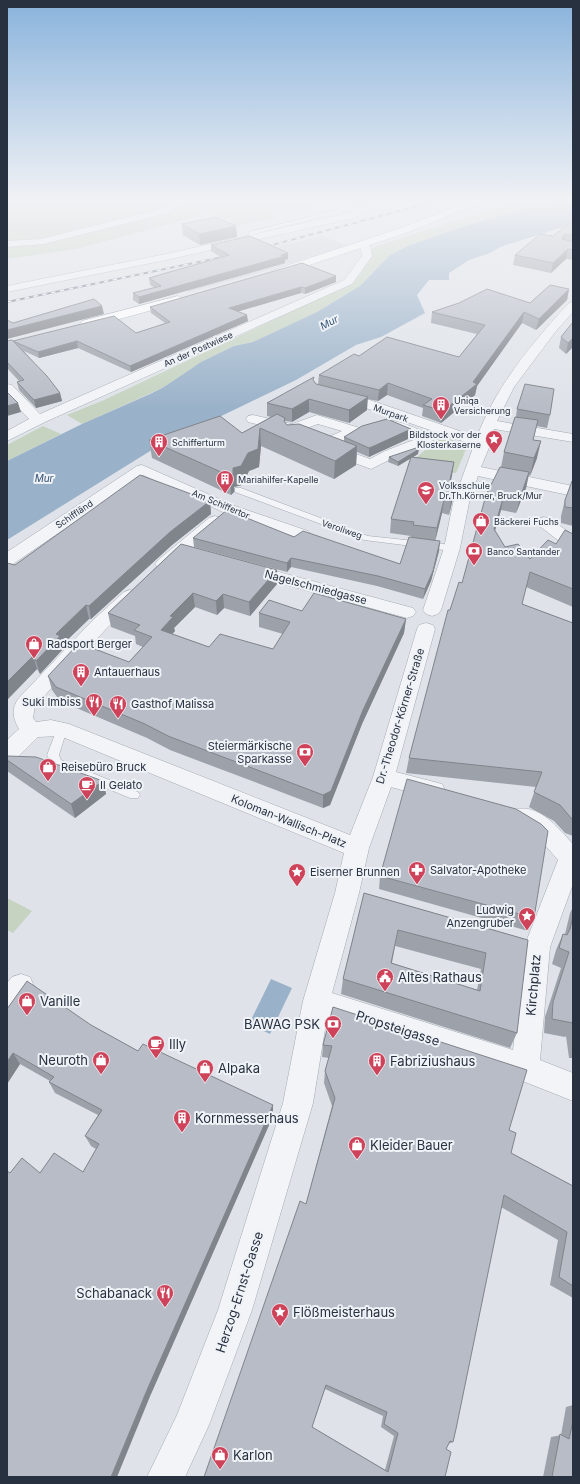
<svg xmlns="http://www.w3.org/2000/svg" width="580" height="1484" viewBox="0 0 580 1484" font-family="Inter,sans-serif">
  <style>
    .built { fill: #cdd2db }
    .green { fill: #c5d3c0 }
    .water { fill: #9ab2c9 }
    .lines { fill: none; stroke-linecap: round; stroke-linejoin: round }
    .lane-casing { stroke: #a4aab3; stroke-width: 1 }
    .street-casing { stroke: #a4aab3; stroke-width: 1 }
    .primary-casing { stroke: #9fa8b5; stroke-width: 1 }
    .lane { fill: #f2f4f7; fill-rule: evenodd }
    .street { fill: #f2f4f7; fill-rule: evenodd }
    .primary { fill: #fff; fill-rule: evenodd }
    .rail-casing { stroke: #798393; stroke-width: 2 }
    .rail { stroke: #eff2f6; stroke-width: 1.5; stroke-dasharray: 4.5; stroke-linecap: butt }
    .wall { fill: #9da2aa; fill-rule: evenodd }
    .shaded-wall { fill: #80848b }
    .building { fill: #b7bcc6; stroke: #80848b; fill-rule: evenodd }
    .labels { text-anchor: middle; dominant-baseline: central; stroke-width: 4; stroke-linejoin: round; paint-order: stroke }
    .far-street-label { font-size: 9px; fill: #283140; stroke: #eff2f6 }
    .far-poi-label { font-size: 9px; fill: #283140; stroke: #eff2f6; text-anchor: start }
    .far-water-label { font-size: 10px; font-style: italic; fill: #325175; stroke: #eff2f6 }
    .street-label { font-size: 11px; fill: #283140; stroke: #eff2f6 }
    .poi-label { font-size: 11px; fill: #283140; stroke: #eff2f6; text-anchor: start }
    .near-poi-label { font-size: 13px; fill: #283140; stroke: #eff2f6; text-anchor: start }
    .near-street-label { font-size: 13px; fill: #283140; stroke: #eff2f6 }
  </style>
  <rect width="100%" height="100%" fill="#dfe3e9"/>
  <polygon class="built" points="322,236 347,246 255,274 188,292 160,273"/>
  <g class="green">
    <polygon points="7,200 311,200 319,204 272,216 276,218 226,228 225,227 234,221 207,214 76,249 7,259"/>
    <polygon points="533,200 555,200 463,227 410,245 390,255 360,286 317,312 253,342 234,346 201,362 164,387 82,424 67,415 104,400 349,284 360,275 374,247 492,209"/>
    <polygon points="43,426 61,434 7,461 7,445"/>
    <polygon points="442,435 467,447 456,473 407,466"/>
    <polygon points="7,898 32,911 13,933 7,930"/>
  </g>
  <g class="water">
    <polygon points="555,200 573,200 573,224 500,247 490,253 469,260 449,273 449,280 429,280 417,295 425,313 381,337 356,345 296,380 155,448 7,540 7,461 82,424 150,394 164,387 201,362 234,346 253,342 317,312 360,286 390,255 410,245 462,227"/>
    <polygon points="271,979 292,988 270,1034 249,1024"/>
  </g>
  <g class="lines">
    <defs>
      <g id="lane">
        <polygon points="346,208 348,210 254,234 254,239 249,238 249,232"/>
        <polygon points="235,488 241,488 368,536 452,545 456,548 452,551 364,540 235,492"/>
        <polygon points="62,725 67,729 59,755 61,760 138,792 140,795 138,798 130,798 53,766 47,755 57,729"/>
      </g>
      <g id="street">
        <polygon points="180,200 192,200 167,213 44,244 7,247 7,241 41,239 161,209"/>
        <polygon points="322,200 333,200 339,204 362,207 375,200 387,200 354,218 166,260 7,292 7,286 166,254 354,212 333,208"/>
        <polygon points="361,242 370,246 372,256 352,284 45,422 7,441 7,431 29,419 7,396 7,384 12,385 40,414 344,280 362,256 361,249 356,245"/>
        <path d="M 573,302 L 573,312 L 556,331 L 514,387 L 497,421 L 573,434 L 573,442 L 494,429 L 490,441 L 491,443 L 481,467 L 573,486 L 573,496 L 478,476 L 469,503 L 460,548 L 441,610 L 438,614 L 432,616 L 426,614 L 423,610 L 444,548 L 453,503 L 474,445 L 357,405 L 334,399 L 332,396 L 334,393 L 339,392 L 367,399 L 477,437 C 496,386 532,343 569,303 Z"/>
        <path d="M 253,415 L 292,424 L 317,415 L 360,428 L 362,431 L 360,434 L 334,446 L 370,459 L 385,451 L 416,439 L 386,428 L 379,427 L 377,424 C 385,412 421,431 433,436 L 435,439 L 418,450 L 395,457 L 371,469 L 325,452 C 321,446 311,448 307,442 L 309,439 L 314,438 L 322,440 L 342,431 L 318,424 L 293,433 L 248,422 L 246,419 L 248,416 Z"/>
        <polygon points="142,465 235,506 308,531 310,534 308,537 302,539 296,537 223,512 143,475 13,564 7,565 7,552 137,466"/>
        <polygon points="215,516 221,518 223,521 221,524 170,568 164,569 158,568 155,564 158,560 209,518"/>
        <polygon points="544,517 550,519 573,535 573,548 567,547 538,525 536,522 538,519"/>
        <polygon points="249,564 413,608 416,612 413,616 407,618 243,573 240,569 243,565"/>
        <path d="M 130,590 L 136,592 L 139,596 L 136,600 L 106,629 L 35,706 L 33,718 L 36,722 L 51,720 L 69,724 L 350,835 L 373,777 L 417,629 L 419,625 L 426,623 L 433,625 L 435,629 L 396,772 L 442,784 L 445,790 L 442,796 L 434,799 L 391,787 L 369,848 L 359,893 L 332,993 L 513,1050 L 524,947 L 558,860 L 537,836 L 515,822 L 512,816 L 515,810 C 538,802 559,829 573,844 L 573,884 L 550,947 L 540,1060 L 573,1073 L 573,1101 L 525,1082 L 327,1017 L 313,1103 L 252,1310 L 209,1425 L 185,1477 L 147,1477 L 177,1415 L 218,1310 L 283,1103 L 303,1001 L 335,893 L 344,853 L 60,736 L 38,737 L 15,760 L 7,762 L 7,740 L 19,729 C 13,718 11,710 18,699 L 92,621 L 124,592 Z"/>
        <path d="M 21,974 L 30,977 L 34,986 C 28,999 20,1010 7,1016 L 7,983 L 12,977 Z"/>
      </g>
      <g id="primary">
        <polygon points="474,200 487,200 406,233 279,275 275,276 269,273 271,271 398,229"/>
        <polygon points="178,296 182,298 184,300 182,302 86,328 80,324 82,321"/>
      </g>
    </defs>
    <use href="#lane" class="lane-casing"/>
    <use href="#street" class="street-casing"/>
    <use href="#primary" class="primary-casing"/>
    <use href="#lane" class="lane"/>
    <use href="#street" class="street"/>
    <use href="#primary" class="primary"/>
    <defs>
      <g id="rail">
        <polyline points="261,248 440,200"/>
        <polyline points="7,302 232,255"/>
      </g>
    </defs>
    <use href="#rail" class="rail-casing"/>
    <use href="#rail" class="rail"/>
  </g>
  <g class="wall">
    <polygon points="349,200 370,200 362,204"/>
    <polygon points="573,221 573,260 566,259 551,273 513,265 515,255 553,236"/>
    <polygon points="182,224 236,226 237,237 200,245 183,235"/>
    <polygon points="211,245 288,253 288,259 285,260 285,263 139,304 133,300 133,293 154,287 150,285 149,278 222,258 211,251"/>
    <polygon points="336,282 305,294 301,293 238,311 248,321 131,372 78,348 39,358 24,351 60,393 62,401 36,408 19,390 17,382 19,381 7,368 7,341 14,341 136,333 165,323 151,313 150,307"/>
    <polygon points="569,289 567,300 536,330 522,323 477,386 475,395 441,423 422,416 423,408 387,395 378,401 367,399 367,410 349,423 309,412 292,422 285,421 285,423 287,425 344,441 344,437 410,438 373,455 369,457 357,452 356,465 334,479 261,446 259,467 249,471 242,485 234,487 234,492 231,495 152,458 149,440 242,433 271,417 267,416 267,403 314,381 316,384 318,384 319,375 359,356 459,357 477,334 431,323 432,312 530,303"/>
    <polygon points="573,322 573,347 566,354 559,348 561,337"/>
    <polygon points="517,409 550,415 547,428 536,426 533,440 537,458 530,476 529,475 526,488 516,513 501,510 495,531 505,547 530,559 556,544 573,534 573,607 526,587 522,604 573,623 573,836 565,833 554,821 529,807 536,787 406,773 409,758 450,610 462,583 501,467 504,452 516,417"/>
    <polygon points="418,454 413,457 454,462 450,484 455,485 453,498 449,515 442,513 435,541 439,551 431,581 423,599 377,586 291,567 287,572 194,547 193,538 294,537 400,564 411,536 390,533 391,519 411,458 398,466 388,462 389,457"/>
    <polygon points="573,480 573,526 561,523 561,516 565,500"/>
    <polygon points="210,501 211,514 172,545 91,619 89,619 62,645 63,649 40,674 37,669 7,700 7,563 15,565"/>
    <polygon points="181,544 277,584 250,616 224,608 217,615 195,607 174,628 175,631 172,634 209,647 273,649 283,634 259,627 259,613 302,611 406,619 404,633 362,724 330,805 323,808 170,750 147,738 60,701 52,690 48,676 129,662 143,647 136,644 135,636 111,627 108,613"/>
    <polygon points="7,756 103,781 106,794 75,818 7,771"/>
    <polygon points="380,876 534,918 528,931 379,889"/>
    <path d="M 364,893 L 528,940 L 517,1033 L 510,1048 L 341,994 L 343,979 ZM 395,946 L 481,969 L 477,990 L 392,963 Z"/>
    <polygon points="573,907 573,1058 569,1058 566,1036 565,1037 544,1033 545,1017 561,968 552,964 556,950 563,934 565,934 570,913"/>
    <path d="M 333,1007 L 509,1130 L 511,1153 L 573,1186 L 573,1298 L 550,1285 L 558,1240 L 501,1207 L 453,1442 L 448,1444 L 446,1449 L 445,1477 L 204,1477 L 306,1204 L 332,1106 L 324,1083 L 325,1071 L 329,1058 L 322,1057 L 323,1045 ZM 325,1389 L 383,1416 L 381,1427 L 394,1436 L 385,1470 L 312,1427 Z"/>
    <polygon points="7,1009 91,1025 138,1051 273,1105 273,1116 151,1394 10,1173 83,1172 96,1149 91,1146 85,1136 98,1115 55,1093 49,1082 50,1081 20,1064 7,1084"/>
    <polygon points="573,1405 573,1477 543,1477 551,1437 561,1435 566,1407"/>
  </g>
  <g class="shaded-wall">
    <polygon points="362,200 370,200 362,204"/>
    <polygon points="236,226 237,237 200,245 199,234"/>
    <polygon points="565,234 563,244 562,239"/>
    <polygon points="568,249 566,259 551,273 553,263"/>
    <polygon points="288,253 288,259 285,260 285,263 139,304 139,297"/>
    <polygon points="336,276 336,282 305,294 305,288"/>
    <polygon points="301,287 301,293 230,314 229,308"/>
    <polygon points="569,289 567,300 536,330 539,319"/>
    <polygon points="102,306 104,314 7,339 7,330"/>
    <polygon points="524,312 522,323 477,386 475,395 441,423 443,411 473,382"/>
    <polygon points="247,315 248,321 131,372 130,366"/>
    <polygon points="573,338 573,347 566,354 568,343"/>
    <polygon points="77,341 78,348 39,358 38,352"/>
    <polygon points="388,383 387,395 378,401 379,390"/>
    <polygon points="60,393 62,401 36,408 34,400"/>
    <polygon points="368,397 367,410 349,423 349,410"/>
    <polygon points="309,399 309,412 292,422 292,409"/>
    <polygon points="18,403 21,412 7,416 7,406"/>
    <polygon points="260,428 261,446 259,467 249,471 242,485 234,487 234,492 231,495 230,476 233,468"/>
    <polygon points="411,429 410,438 373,455 369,457 369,448"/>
    <polygon points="541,441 537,458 530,476 534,458"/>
    <polygon points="357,446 356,465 334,479 335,461"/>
    <polygon points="419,449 418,454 398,466 398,462"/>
    <polygon points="454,462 452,476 447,497 449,484"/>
    <polygon points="529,472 526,488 516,513 520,498"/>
    <polygon points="455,485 453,498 449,515 451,501"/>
    <polygon points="504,495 501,510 491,544 494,529"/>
    <polygon points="444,500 442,513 435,542 437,528"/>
    <polygon points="210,501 211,514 172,545 91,619 89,606 170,532"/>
    <polygon points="440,541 439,551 431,581 423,599 425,589"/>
    <polygon points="291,558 291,567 287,572 287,563"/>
    <polygon points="277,570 277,584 250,616 249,602"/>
    <polygon points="193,593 195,607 174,628 175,631 163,644 161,630 170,616"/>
    <polygon points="223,594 224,608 217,615 216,601"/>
    <polygon points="86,605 89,619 62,645 63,649 40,674 36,661 56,634"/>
    <polygon points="406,619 404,633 362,724 330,805 323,808 323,795"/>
    <polygon points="33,656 37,669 7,700 7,682"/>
    <polygon points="103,781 106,794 75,818 71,804"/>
    <polygon points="13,1053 20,1064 7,1084 7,1062"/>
    <polygon points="273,1105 273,1116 151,1394 117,1477 111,1477 147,1390"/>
  </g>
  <g class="building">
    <polygon points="216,217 236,226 199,234 182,224"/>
    <polygon points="572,221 573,221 573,236 565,234 562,239 573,242 573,250 568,249 553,263 515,255 540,234 553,236"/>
    <polygon points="250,236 288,253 281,255 285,256 139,297 133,293 161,286 149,278 229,255 211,245"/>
    <polygon points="302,263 336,276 305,288 301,287 229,308 247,315 130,366 77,341 38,352 13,341 114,316 136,333 170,322 150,307"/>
    <polygon points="550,285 569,289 539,319 524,312 473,382 477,384 443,411 423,405 432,399 388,383 379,390 319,375 354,354 359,356 387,337 459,357 485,325 432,312 459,303 487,289 530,303"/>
    <polygon points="94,299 102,306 7,330 7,320 13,323"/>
    <polygon points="573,322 573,338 568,343 561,337"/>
    <polygon points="12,340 47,376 60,393 34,400 17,382 24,380 7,362 7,341"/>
    <polygon points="314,377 313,380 316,384 368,397 349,410 309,399 292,409 267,403"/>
    <polygon points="525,384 554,389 550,415 517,409"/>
    <polygon points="7,392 18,403 7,406"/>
    <polygon points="277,414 285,418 284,421 287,425 299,424 357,446 335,461 260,428 258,449 248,453 241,466 233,468 233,474 230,476 149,440 220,416 242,433"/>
    <polygon points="515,417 538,420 533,440 541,441 534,458 504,452"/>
    <polygon points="387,419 411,429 374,446 369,448 344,437 362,426"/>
    <polygon points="416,448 419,449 398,462 389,457"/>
    <polygon points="411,457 454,462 449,484 455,485 451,501 444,500 437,528 413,525 414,522 391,519"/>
    <polygon points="500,467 529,472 520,498 504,495 494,529 505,547 518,544 530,559 548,540 556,544 565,530 573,534 573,589 530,572 522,604 573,623 573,819 571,818 560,805 534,792 542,772 409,758 448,610 450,610 459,582 462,583 486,495"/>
    <polygon points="140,475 210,501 170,532 89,606 86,605 56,634 60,636 36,661 33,656 7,682 7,563 15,565"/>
    <polygon points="573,480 573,508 565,507 565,500 572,481"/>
    <polygon points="227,510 294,537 303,531 400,564 409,537 440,541 433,571 425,589 378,576 291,558 287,563 193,538"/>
    <polygon points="181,544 277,570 249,602 223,594 216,601 193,593 170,616 173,617 161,630 209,647 220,634 273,649 290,622 259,613 269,600 302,611 314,593 406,619 363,710 331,791 323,795 168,736 145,724 56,687 48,676 79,643 129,662 152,637 134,630 140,625 108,613"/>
    <polygon points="7,756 36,757 103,781 71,804 7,760"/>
    <polygon points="407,779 516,809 541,824 548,831 534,918 380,876"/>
    <path d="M 364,893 L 528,940 L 517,1033 L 343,979 ZM 398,930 L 486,953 L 480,991 L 391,963 Z"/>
    <polygon points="573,916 573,1023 552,1019 553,1002 569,952 559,948 563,934 567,935 570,929"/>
    <polygon points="27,981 91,1025 138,1051 143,1044 273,1105 147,1390 111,1477 7,1477 7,1171 10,1173 22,1158 40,1173 54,1153 83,1172 99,1144 85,1136 102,1110 49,1082 54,1077 13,1053 7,1062 7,1009"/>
    <path d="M 333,1007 L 527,1070 L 509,1130 L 516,1133 L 511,1153 L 573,1186 L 573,1286 L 559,1277 L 567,1232 L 504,1195 L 456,1429 L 453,1442 L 450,1441 L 446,1449 L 451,1452 L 445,1477 L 204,1477 L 300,1201 L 306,1204 L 335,1098 L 325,1071 L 332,1046 L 323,1045 ZM 326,1385 L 387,1412 L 384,1424 L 398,1433 L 388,1472 L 312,1427 Z"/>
    <polygon points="573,1421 573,1477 552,1477 560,1434 569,1439"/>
  </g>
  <linearGradient id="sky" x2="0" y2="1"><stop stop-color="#89b3dc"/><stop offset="0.49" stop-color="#f1f2f5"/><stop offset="1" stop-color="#f1f2f5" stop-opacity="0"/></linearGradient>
  <rect width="580" height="408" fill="url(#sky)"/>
  <defs>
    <symbol id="building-pin" viewBox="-11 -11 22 30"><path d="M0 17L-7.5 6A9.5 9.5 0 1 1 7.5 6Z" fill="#cf435a" stroke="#eff2f6"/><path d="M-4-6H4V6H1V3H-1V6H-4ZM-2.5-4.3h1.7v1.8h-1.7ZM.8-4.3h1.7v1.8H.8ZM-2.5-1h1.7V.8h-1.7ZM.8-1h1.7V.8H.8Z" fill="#fff"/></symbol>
    <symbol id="sight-pin" viewBox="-11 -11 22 30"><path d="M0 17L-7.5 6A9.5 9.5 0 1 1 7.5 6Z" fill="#cf435a" stroke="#eff2f6"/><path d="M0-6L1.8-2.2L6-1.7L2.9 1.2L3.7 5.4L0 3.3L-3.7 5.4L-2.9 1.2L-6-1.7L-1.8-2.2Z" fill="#fff"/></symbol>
    <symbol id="school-pin" viewBox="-11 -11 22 30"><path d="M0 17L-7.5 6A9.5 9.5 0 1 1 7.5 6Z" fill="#cf435a" stroke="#eff2f6"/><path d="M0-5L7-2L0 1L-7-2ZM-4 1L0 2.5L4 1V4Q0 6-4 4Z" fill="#fff"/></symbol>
    <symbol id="shop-pin" viewBox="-11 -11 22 30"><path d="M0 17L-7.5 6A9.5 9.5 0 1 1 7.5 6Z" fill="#cf435a" stroke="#eff2f6"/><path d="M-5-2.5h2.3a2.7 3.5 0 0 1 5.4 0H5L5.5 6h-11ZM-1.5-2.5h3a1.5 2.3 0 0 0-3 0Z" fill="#fff"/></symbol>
    <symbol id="bank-pin" viewBox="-11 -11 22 30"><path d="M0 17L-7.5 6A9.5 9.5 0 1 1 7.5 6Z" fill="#cf435a" stroke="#eff2f6"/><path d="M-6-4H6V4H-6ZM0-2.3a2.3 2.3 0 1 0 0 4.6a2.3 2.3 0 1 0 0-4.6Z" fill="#fff"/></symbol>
    <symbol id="restaurant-pin" viewBox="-11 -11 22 30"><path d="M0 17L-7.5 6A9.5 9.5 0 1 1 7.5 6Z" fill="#cf435a" stroke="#eff2f6"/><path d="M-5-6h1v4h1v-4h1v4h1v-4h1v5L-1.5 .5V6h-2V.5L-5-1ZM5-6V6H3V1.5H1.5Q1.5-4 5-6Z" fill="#fff"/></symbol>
    <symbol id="cafe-pin" viewBox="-11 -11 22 30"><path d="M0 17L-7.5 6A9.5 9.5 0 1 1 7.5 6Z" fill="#cf435a" stroke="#eff2f6"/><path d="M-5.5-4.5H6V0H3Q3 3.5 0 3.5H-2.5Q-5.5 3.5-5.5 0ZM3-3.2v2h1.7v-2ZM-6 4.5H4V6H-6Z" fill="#fff"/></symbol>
    <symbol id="pharmacy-pin" viewBox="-11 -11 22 30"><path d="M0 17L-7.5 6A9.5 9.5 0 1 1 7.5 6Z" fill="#cf435a" stroke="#eff2f6"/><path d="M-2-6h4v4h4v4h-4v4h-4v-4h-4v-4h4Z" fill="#fff"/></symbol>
    <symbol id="civic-pin" viewBox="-11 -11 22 30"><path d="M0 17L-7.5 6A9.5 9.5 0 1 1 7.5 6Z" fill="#cf435a" stroke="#eff2f6"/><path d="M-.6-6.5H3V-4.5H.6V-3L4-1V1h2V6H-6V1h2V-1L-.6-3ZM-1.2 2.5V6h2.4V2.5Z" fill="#fff"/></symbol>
  </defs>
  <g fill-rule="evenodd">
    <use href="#building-pin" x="431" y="395" width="20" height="27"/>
    <use href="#sight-pin" x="484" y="429" width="20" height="27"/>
    <use href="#building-pin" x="149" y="432" width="20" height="27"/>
    <use href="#building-pin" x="215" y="469" width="20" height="27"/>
    <use href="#school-pin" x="416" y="480" width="20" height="27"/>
    <use href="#shop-pin" x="471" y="511" width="20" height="27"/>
    <use href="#bank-pin" x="464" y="541" width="20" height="27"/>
    <use href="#shop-pin" x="24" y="634" width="20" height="27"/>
    <use href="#building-pin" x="71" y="662" width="20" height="27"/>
    <use href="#restaurant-pin" x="84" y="692" width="20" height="27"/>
    <use href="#restaurant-pin" x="108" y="694" width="20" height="27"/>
    <use href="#bank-pin" x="295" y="742" width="20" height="27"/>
    <use href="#shop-pin" x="38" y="757" width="20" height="27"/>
    <use href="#cafe-pin" x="77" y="775" width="20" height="27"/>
    <use href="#pharmacy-pin" x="407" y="860" width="20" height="27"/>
    <use href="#sight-pin" x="287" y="862" width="20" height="27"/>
    <use href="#sight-pin" x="517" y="906" width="20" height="27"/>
    <use href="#civic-pin" x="375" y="967" width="20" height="27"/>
    <use href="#shop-pin" x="17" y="991" width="20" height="27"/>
    <use href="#bank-pin" x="323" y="1014" width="20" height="27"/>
    <use href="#cafe-pin" x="146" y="1034" width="20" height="27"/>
    <use href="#shop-pin" x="91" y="1050" width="20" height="27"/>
    <use href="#building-pin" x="367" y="1051" width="20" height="27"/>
    <use href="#shop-pin" x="195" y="1058" width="20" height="27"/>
    <use href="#building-pin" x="172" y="1108" width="20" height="27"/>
    <use href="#shop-pin" x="347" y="1135" width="20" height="27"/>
    <use href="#restaurant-pin" x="155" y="1283" width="20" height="27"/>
    <use href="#sight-pin" x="270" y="1302" width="20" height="27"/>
    <use href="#shop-pin" x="210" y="1445" width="20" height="27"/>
  </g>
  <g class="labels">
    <g class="far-street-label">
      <text transform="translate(198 349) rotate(-24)">An der Postwiese</text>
      <text transform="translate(391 413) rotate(20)">Murpark</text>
      <text transform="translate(221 504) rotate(23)">Am Schiffertor</text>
      <text transform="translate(74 514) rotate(-34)">Schiffländ</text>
      <text transform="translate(342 529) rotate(19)">Veroliweg</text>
    </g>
    <g class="far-poi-label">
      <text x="454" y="400">Uniqa<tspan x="454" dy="10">Versicherung</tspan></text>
      <text x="481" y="434" text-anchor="end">Bildstock vor der<tspan x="481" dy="10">Klosterkaserne</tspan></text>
      <text x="172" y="442">Schifferturm</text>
      <text x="238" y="479">Mariahilfer-Kapelle</text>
      <text x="439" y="485">Volksschule<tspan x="439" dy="10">Dr.Th.Körner, Bruck/Mur</tspan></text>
      <text x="494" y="521">Bäckerei Fuchs</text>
      <text x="487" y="551">Banco Santander</text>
    </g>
    <g class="far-water-label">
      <text transform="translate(329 322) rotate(-28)">Mur</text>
      <text x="44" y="478">Mur</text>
    </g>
    <g class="street-label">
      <text transform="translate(316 587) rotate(15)">Nagelschmiedgasse</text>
      <text transform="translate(400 716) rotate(-73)">Dr.-Theodor-Körner-Straße</text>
      <text transform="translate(289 821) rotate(22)">Koloman-Wallisch-Platz</text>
    </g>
    <g class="poi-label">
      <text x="47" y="644">Radsport Berger</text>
      <text x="94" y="672">Antauerhaus</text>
      <text x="81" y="702" text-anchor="end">Suki Imbiss</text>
      <text x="131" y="704">Gasthof Malissa</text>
      <text x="292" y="746" text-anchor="end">Steiermärkische<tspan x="292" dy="13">Sparkasse</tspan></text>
      <text x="61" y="767">Reisebüro Bruck</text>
      <text x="100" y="785">Il Gelato</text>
      <text x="430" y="870">Salvator-Apotheke</text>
      <text x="310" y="872">Eiserner Brunnen</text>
      <text x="514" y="910" text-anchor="end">Ludwig<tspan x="514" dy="13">Anzengruber</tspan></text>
    </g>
    <g class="near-poi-label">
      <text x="398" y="977">Altes Rathaus</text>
      <text x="40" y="1001">Vanille</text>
      <text x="320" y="1024" text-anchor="end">BAWAG PSK</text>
      <text x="169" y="1044">Illy</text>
      <text x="88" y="1060" text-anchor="end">Neuroth</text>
      <text x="390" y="1061">Fabriziushaus</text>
      <text x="218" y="1068">Alpaka</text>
      <text x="195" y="1118">Kornmesserhaus</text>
      <text x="370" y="1145">Kleider Bauer</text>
      <text x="152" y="1293" text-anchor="end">Schabanack</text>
      <text x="293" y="1312">Flößmeisterhaus</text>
      <text x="233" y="1455">Karlon</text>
    </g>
    <g class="near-street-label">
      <text transform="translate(533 985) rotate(-85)">Kirchplatz</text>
      <text transform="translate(398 1028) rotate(18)">Propsteigasse</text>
      <text transform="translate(239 1292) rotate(-72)">Herzog-Ernst-Gasse</text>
    </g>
  </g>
  <rect width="580" height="1484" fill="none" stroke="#283140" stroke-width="16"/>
</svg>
